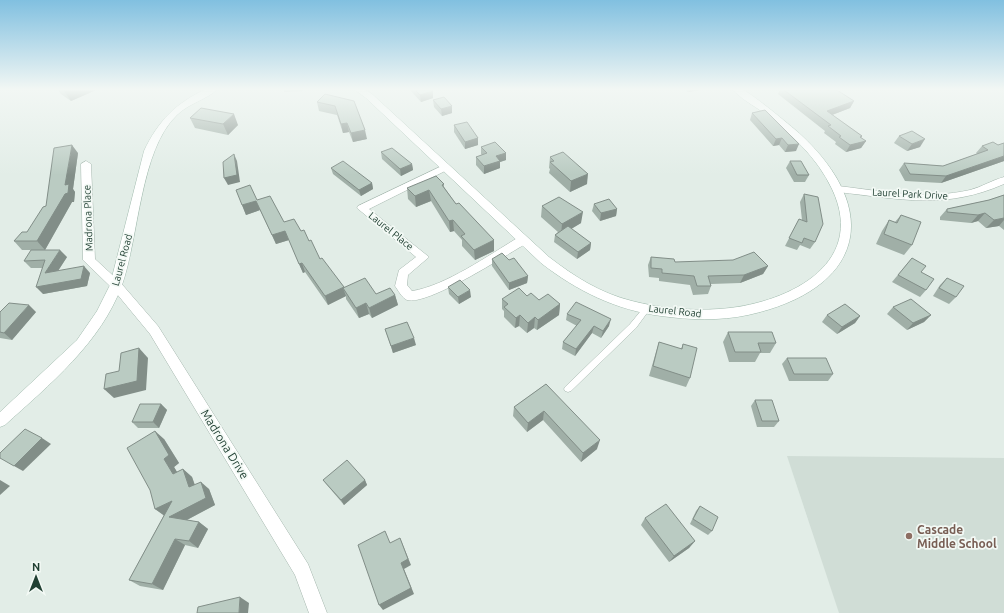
<svg xmlns="http://www.w3.org/2000/svg" width="1004" height="613" viewBox="0 0 1004 613" font-family="Ubuntu,sans-serif">
  <style>
    .built { fill: #d0ddd6 }
    .lines { fill: none; stroke-linecap: round; stroke-linejoin: round }
    .lane-casing { stroke: #a4b6ad; stroke-width: 1 }
    .street-casing { stroke: #a4b6ad; stroke-width: 1 }
    .secondary-casing { stroke: #a0baad; stroke-width: 1 }
    .lane { fill: #fff; fill-rule: evenodd }
    .street { fill: #fff; fill-rule: evenodd }
    .secondary { fill: #fff; fill-rule: evenodd }
    .wall { fill: #a0afa7 }
    .shaded-wall { fill: #828e88 }
    .building { fill: #bacbc2; stroke: #828e88 }
    .education-dot { fill: #8d6e63; stroke: #f3f9f5; stroke-width: 1.5 }
    .labels { text-anchor: middle; dominant-baseline: central; stroke-width: 3.5; stroke-linejoin: round; paint-order: stroke }
    .street-label { font-size: 10px; fill: #214033; stroke: #f3f9f5 }
    .near-street-label { font-size: 12px; fill: #214033; stroke: #f3f9f5 }
    .near-education-label { font-size: 12px; font-weight: bold; fill: #785e54; stroke: #f3f9f5; text-anchor: start }
  </style>
  <rect width="100%" height="100%" fill="#e2ede7"/>
  <polygon class="built" points="787,456 1004,458 1004,613 839,613"/>
  <g class="lines">
    <defs>
      <polygon id="lane" points="646,306 648,307 650,309 636,328 571,391 568,392 565,391 564,389 565,387 630,324 644,307"/>
      <g id="street">
        <polygon points="86,161 91,164 95,259 120,282 158,326 308,564 327,613 309,613 295,575 150,334 112,288 83,260 81,164"/>
        <path d="M 444,165 L 447,166 L 449,168 L 447,170 L 369,209 L 429,257 L 408,275 L 407,285 L 412,291 C 445,286 489,255 519,237 L 527,237 L 528,240 L 527,243 C 506,255 428,306 407,300 C 402,298 398,290 395,286 L 399,270 L 416,257 L 357,208 L 358,206 Z"/>
        <path d="M 1004,177 L 1004,184 C 945,210 900,199 838,192 L 833,189 L 838,186 C 881,191 927,200 970,190 C 982,187 992,180 1004,177 Z"/>
      </g>
      <g id="secondary">
        <path d="M 206,89 L 218,89 C 206,100 189,103 177,115 C 140,150 139,237 122,285 C 101,343 49,385 5,425 L 0,427 L 0,412 L 77,340 L 97,311 L 110,285 L 144,151 C 158,121 176,103 206,89 Z"/>
        <path d="M 354,89 L 364,89 L 372,94 L 549,257 C 575,277 600,293 632,301 C 659,308 690,311 719,309 C 782,305 869,267 832,189 C 817,157 791,134 764,113 C 753,105 741,99 732,89 C 735,89 739,89 741,89 C 749,91 791,126 799,133 C 885,212 862,290 748,315 C 720,321 690,320 661,316 C 616,310 577,291 541,263 L 366,98 Z"/>
      </g>
    </defs>
    <use href="#lane" class="lane-casing"/>
    <use href="#street" class="street-casing"/>
    <use href="#secondary" class="secondary-casing"/>
    <use href="#lane" class="lane"/>
    <use href="#street" class="street"/>
    <use href="#secondary" class="secondary"/>
  </g>
  <g class="wall">
    <polygon points="58,90 96,90 71,101 61,94"/>
    <polygon points="284,90 303,90 303,91 284,92"/>
    <polygon points="410,90 431,90 433,98 421,102"/>
    <polygon points="685,90 700,90 688,92"/>
    <polygon points="780,90 837,90 854,101 850,108 832,115 862,136 861,138 866,141 861,148 846,152 835,144 836,142 824,133 825,131 778,94"/>
    <polygon points="325,94 367,139 353,142 349,132 343,133 337,115 319,111 317,102"/>
    <polygon points="433,100 452,113 442,116 434,107"/>
    <polygon points="765,110 796,151 785,152 779,145 773,146 750,120 752,113"/>
    <polygon points="190,118 238,125 228,135 195,128"/>
    <polygon points="454,125 478,138 478,145 465,149 454,132"/>
    <polygon points="899,136 920,147 907,151 894,143"/>
    <polygon points="1004,143 1004,161 941,183 905,181 899,170 904,163 943,166 977,154 976,153 982,146 998,145"/>
    <polygon points="481,147 506,153 506,160 500,162 500,168 484,174 476,165 476,157 482,155 481,154"/>
    <polygon points="381,152 412,164 413,170 401,176 382,159"/>
    <polygon points="78,153 73,189 75,192 74,202 72,202 45,250 22,250 14,241 27,232 46,206"/>
    <polygon points="550,157 587,184 570,192 549,173 550,169 549,168"/>
    <polygon points="790,161 809,175 805,182 794,182 786,168"/>
    <polygon points="331,168 372,183 373,189 361,196 333,174"/>
    <polygon points="444,184 444,187 456,204 494,240 494,251 475,260 462,246 462,240 454,231 450,232 431,201 416,207 408,199 407,188"/>
    <polygon points="804,194 815,242 810,249 800,245 797,250 785,246 799,219 802,220 800,202"/>
    <polygon points="1004,195 1004,230 999,226 986,228 978,221 971,223 940,220 940,217 947,209 989,200"/>
    <polygon points="257,200 284,222 301,231 309,241 320,259 344,287 376,294 395,295 398,305 372,318 369,314 359,318 346,299 346,296 328,305 305,272 303,273 289,240 276,244 260,210 246,215 242,205"/>
    <polygon points="594,204 617,209 616,216 600,221 592,211"/>
    <polygon points="542,206 581,223 571,229 591,243 590,250 577,259 554,242 555,235 558,232 541,217"/>
    <polygon points="901,215 912,245 904,255 876,244 882,231 889,220 895,222"/>
    <polygon points="67,257 58,271 90,273 87,286 43,294 42,268 31,268 24,261"/>
    <polygon points="651,257 675,262 768,266 763,274 740,283 711,284 711,286 708,294 693,295 690,285 659,281 659,278 649,277 648,265"/>
    <polygon points="912,258 921,272 926,290 920,297 892,282"/>
    <polygon points="492,259 509,260 528,276 527,283 509,290 492,266"/>
    <polygon points="947,278 956,297 949,304 933,296 940,285"/>
    <polygon points="448,287 471,297 459,304 449,294"/>
    <polygon points="527,296 539,300 560,304 559,315 537,330 534,328 527,333 519,326 515,328 504,317 504,311 502,309 502,299"/>
    <polygon points="893,307 931,315 924,322 907,330 887,314"/>
    <polygon points="0,312 36,312 12,340 0,338"/>
    <polygon points="567,314 609,326 601,338 592,333 575,356 562,349 563,342 577,326 566,320"/>
    <polygon points="827,315 860,316 855,323 837,334 822,322"/>
    <polygon points="385,329 416,345 393,353"/>
    <polygon points="728,332 776,343 770,353 760,353 755,362 729,362 723,342"/>
    <polygon points="659,342 681,349 683,344 690,378 686,387 649,376 656,352"/>
    <polygon points="787,358 833,374 828,381 789,381 782,364"/>
    <polygon points="546,384 597,449 581,462 543,420 527,432 513,416 514,407"/>
    <polygon points="755,400 779,421 774,427 757,427 751,406"/>
    <polygon points="161,404 167,410 159,428 138,428 132,422"/>
    <polygon points="164,439 179,463 174,467 177,472 183,469 192,477 195,485 209,489 215,505 187,520 199,522 208,529 198,548 185,545 163,590 140,586 129,580 164,515 155,509"/>
    <polygon points="323,480 365,480 367,485 344,505 327,485"/>
    <polygon points="700,506 712,531 708,535 690,524 696,511"/>
    <polygon points="645,518 695,541 689,548 669,562 641,525"/>
  </g>
  <g class="shaded-wall">
    <polygon points="67,90 96,90 71,101 64,91"/>
    <polygon points="689,90 700,90 688,92"/>
    <polygon points="433,91 433,98 421,102 420,95"/>
    <polygon points="854,101 850,108 824,118 827,111"/>
    <polygon points="452,106 452,113 442,116 441,109"/>
    <polygon points="234,114 238,125 228,135 223,124"/>
    <polygon points="347,123 349,132 343,133 341,124"/>
    <polygon points="365,130 367,139 353,142 351,133"/>
    <polygon points="862,136 858,143 866,141 861,148 846,152 850,145 860,137"/>
    <polygon points="478,138 478,145 465,149 465,142"/>
    <polygon points="782,138 779,145 773,146 776,139"/>
    <polygon points="925,139 920,147 907,151 912,144"/>
    <polygon points="799,144 796,151 785,152 788,145"/>
    <polygon points="72,145 78,153 73,189 75,192 74,202 72,202 45,250 37,241 65,185"/>
    <polygon points="506,153 506,160 500,162 500,168 484,174 484,166 496,156"/>
    <polygon points="234,154 237,161 240,182 228,185 224,178"/>
    <polygon points="1004,156 1004,161 941,183 946,176"/>
    <polygon points="412,164 413,170 401,176 400,169"/>
    <polygon points="588,174 587,184 570,192 571,181"/>
    <polygon points="372,183 373,189 361,196 359,190"/>
    <polygon points="429,190 431,201 416,207 415,196"/>
    <polygon points="256,201 260,210 246,215 242,205"/>
    <polygon points="617,209 616,216 600,221 601,213"/>
    <polygon points="583,212 581,223 561,235 562,224"/>
    <polygon points="985,213 978,221 971,223 978,215"/>
    <polygon points="1004,218 1004,220 999,226 986,228 994,220"/>
    <polygon points="453,220 454,231 450,232 449,221"/>
    <polygon points="285,231 289,240 276,244 272,235"/>
    <polygon points="494,240 494,251 475,260 474,250"/>
    <polygon points="591,243 590,250 577,259 578,252"/>
    <polygon points="60,250 67,257 52,280 45,273"/>
    <polygon points="302,263 305,272 303,273 299,264"/>
    <polygon points="84,266 90,273 87,286 43,294 36,287"/>
    <polygon points="768,266 763,274 740,283 744,275"/>
    <polygon points="528,276 527,283 509,290 509,283"/>
    <polygon points="344,287 346,293 343,288 346,296 328,305 325,296"/>
    <polygon points="470,290 471,297 459,304 458,297"/>
    <polygon points="395,295 398,305 372,318 369,308"/>
    <polygon points="366,303 369,314 359,318 356,308"/>
    <polygon points="560,304 559,315 537,330 538,320"/>
    <polygon points="29,305 36,312 12,340 4,333"/>
    <polygon points="520,315 519,326 515,328 516,318"/>
    <polygon points="931,315 924,322 907,330 913,323"/>
    <polygon points="860,316 855,323 837,334 842,327"/>
    <polygon points="535,317 534,328 527,333 528,323"/>
    <polygon points="611,319 609,326 601,338 603,331"/>
    <polygon points="594,326 592,333 575,356 576,349"/>
    <polygon points="414,338 416,345 393,353 391,346"/>
    <polygon points="139,348 148,358 146,390 114,398 104,389"/>
    <polygon points="161,404 167,410 159,428 153,422"/>
    <polygon points="544,411 543,420 527,432 528,423"/>
    <polygon points="155,431 164,439 179,463 174,467 183,482 173,474 164,459"/>
    <polygon points="42,438 51,444 23,471 14,466"/>
    <polygon points="600,440 597,449 581,462 583,453"/>
    <polygon points="183,469 192,477 198,495 189,487"/>
    <polygon points="0,480 10,486 0,495"/>
    <polygon points="365,480 367,485 344,505 341,500"/>
    <polygon points="201,482 209,489 215,505 179,524 169,517"/>
    <polygon points="172,501 166,517 155,509"/>
    <polygon points="199,522 208,529 198,548 189,541"/>
    <polygon points="400,538 411,565 404,569 414,594 383,610 379,605 401,563"/>
    <polygon points="175,539 185,545 163,590 152,584"/>
    <polygon points="695,541 689,548 669,562 674,556"/>
    <polygon points="240,597 249,603 248,613 239,613"/>
  </g>
  <g class="building">
    <polygon points="415,90 431,90 433,91 420,95"/>
    <polygon points="784,90 837,90 854,101 827,111 862,136 860,137 866,141 850,145 839,137 841,136 828,126 831,125"/>
    <polygon points="325,94 354,101 365,130 351,133 347,123 341,124 335,106 317,102"/>
    <polygon points="444,97 452,106 441,109 433,100"/>
    <polygon points="201,108 234,114 223,124 190,118"/>
    <polygon points="765,110 799,144 788,145 782,138 776,139 752,113"/>
    <polygon points="467,122 478,138 465,142 454,125"/>
    <polygon points="912,131 925,139 912,144 899,136"/>
    <polygon points="495,142 506,153 496,156 500,161 484,166 476,157 487,153 481,147"/>
    <polygon points="993,142 998,145 1004,143 1004,156 946,176 910,174 904,163 943,166 988,150 982,146"/>
    <polygon points="72,145 65,185 69,184 68,193 65,194 37,241 14,241 22,232 27,232 43,207 46,206 54,148"/>
    <polygon points="392,148 412,164 400,169 381,152"/>
    <polygon points="563,152 588,174 571,181 550,162 554,161 550,157"/>
    <polygon points="234,154 237,175 224,178 223,162"/>
    <polygon points="343,161 372,183 359,190 331,168"/>
    <polygon points="790,161 801,161 809,175 797,175"/>
    <polygon points="436,176 444,184 442,185 456,204 459,203 494,240 474,250 461,236 465,234 453,220 449,221 429,190 415,196 407,188"/>
    <polygon points="250,185 257,200 270,196 284,222 294,219 301,231 304,230 309,241 311,240 320,259 322,258 344,287 325,296 302,263 299,264 285,231 272,235 256,201 242,205 236,190"/>
    <polygon points="804,194 818,197 823,224 815,242 804,238 802,243 789,238 799,219 807,222"/>
    <polygon points="1004,195 1004,218 994,220 985,213 978,215 947,212 947,209 989,200"/>
    <polygon points="559,197 583,212 562,224 542,206"/>
    <polygon points="609,199 617,209 601,213 594,204"/>
    <polygon points="901,215 921,222 912,245 884,234 889,220 897,223"/>
    <polygon points="568,226 591,243 578,252 555,235"/>
    <polygon points="31,250 60,250 45,273 84,266 81,279 36,287 45,260 24,261"/>
    <polygon points="754,252 768,266 744,275 708,276 711,286 697,286 694,276 662,273 662,269 651,268 651,257 674,259 675,262 733,260"/>
    <polygon points="502,253 509,260 514,258 528,276 509,283 492,259"/>
    <polygon points="912,258 926,266 921,272 934,279 926,290 898,275"/>
    <polygon points="365,278 376,294 390,288 395,295 369,308 366,303 356,308 343,288"/>
    <polygon points="947,278 964,286 956,297 939,288"/>
    <polygon points="460,280 470,290 458,297 448,287"/>
    <polygon points="519,288 527,296 531,293 539,300 548,294 560,304 538,320 535,317 528,323 520,315 516,318 504,307 508,304 502,299"/>
    <polygon points="911,299 931,315 913,323 893,307"/>
    <polygon points="576,302 611,319 603,331 594,326 576,349 563,342 581,320 567,314"/>
    <polygon points="9,303 29,305 4,333 0,332 0,312"/>
    <polygon points="845,304 860,316 842,327 827,315"/>
    <polygon points="407,322 414,338 391,346 385,329"/>
    <polygon points="728,332 772,332 776,343 758,343 761,352 735,352"/>
    <polygon points="659,342 682,349 683,344 697,348 690,378 653,366"/>
    <polygon points="139,348 137,381 104,389 106,374 119,371 121,353"/>
    <polygon points="787,358 826,358 833,374 794,374"/>
    <polygon points="546,384 600,440 583,453 544,411 528,423 514,407"/>
    <polygon points="755,400 772,400 779,421 762,421"/>
    <polygon points="140,404 161,404 153,422 132,422"/>
    <polygon points="25,429 42,438 14,466 0,458 0,453"/>
    <polygon points="155,431 169,455 164,459 173,474 183,469 189,487 201,482 206,498 169,517 199,522 189,541 175,539 152,584 129,580 172,501 155,509 150,490 127,448"/>
    <polygon points="347,460 365,480 341,500 323,480"/>
    <polygon points="666,504 695,541 674,556 645,518"/>
    <polygon points="700,506 718,517 712,531 693,519"/>
    <polygon points="385,531 390,543 400,538 408,559 401,563 411,588 379,605 358,545"/>
    <polygon points="240,597 239,613 197,613 198,607"/>
  </g>
  <linearGradient id="sky" x2="0" y2="1"><stop stop-color="#81c0e0"/><stop offset="0.51" stop-color="#f2f7f4"/><stop offset="1" stop-color="#f2f7f4" stop-opacity="0"/></linearGradient>
  <rect width="1004" height="175" fill="url(#sky)"/>
  <circle class="education-dot" cx="909" cy="536" r="4"/>
  <g class="labels">
    <g class="street-label">
      <text transform="translate(910 194) rotate(3)">Laurel Park Drive</text>
      <text transform="translate(88 218) rotate(-92)">Madrona Place</text>
      <text transform="translate(391 231) rotate(39)">Laurel Place</text>
      <text transform="translate(122 260) rotate(-75)">Laurel Road</text>
      <text transform="translate(675 311) rotate(6)">Laurel Road</text>
    </g>
    <g class="near-street-label">
      <text transform="translate(225 444) rotate(58)">Madrona Drive</text>
    </g>
    <g class="near-education-label">
      <text x="917" y="529">Cascade<tspan x="917" dy="14">Middle School</tspan></text>
    </g>
  </g>
  <g transform="translate(36 577)" stroke="#f3f9f5" stroke-width="3" paint-order="stroke">
  <path d="M0-3L7 15L0 10L-7 15Z" fill="#214033"/>
  <text y="-6" font-size="11" font-weight="bold" text-anchor="middle" fill="#214033">N</text>
  </g>
</svg>
